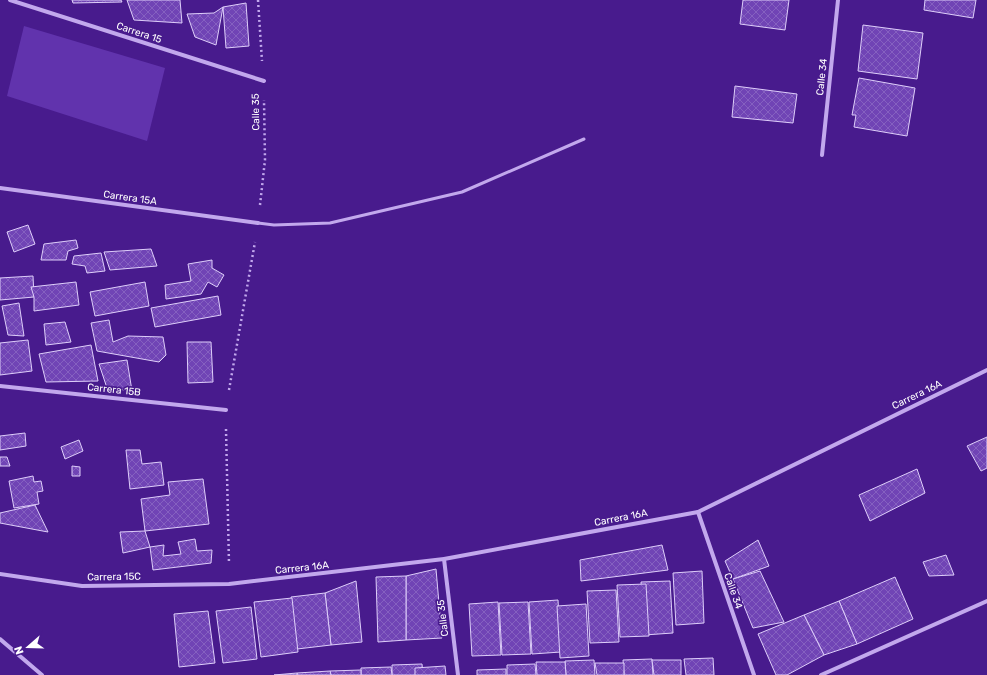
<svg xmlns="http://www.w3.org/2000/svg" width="987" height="675" viewBox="0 0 987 675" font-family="Rubik,sans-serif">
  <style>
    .grass { fill: #6133ad }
    .building { fill: url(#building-cross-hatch); stroke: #decefa }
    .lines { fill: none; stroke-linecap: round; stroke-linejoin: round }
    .path { stroke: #c2a8ed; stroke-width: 2.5; stroke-dasharray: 2 3; stroke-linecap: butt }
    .lane { stroke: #c2a8ed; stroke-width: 3 }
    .street { stroke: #c2a8ed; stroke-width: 4 }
    .labels { text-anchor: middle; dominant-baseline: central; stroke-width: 3.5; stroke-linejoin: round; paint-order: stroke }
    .street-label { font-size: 10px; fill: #fff; stroke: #481b8d }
  </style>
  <defs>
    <pattern id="building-cross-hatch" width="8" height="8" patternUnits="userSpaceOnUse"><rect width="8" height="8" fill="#7044b5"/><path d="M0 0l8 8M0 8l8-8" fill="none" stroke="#8560c0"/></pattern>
  </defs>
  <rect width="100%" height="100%" fill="#481b8d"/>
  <polygon class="grass" points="24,26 165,68 147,141 7,96"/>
  <g class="building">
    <polygon points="72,0 121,0 122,2 73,3"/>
    <polygon points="127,0 180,0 182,23 134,20"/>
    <polygon points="743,0 789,0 785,30 740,24"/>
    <polygon points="925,0 976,0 973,18 924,10"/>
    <polygon points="246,3 249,46 226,48 223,7"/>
    <polygon points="223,7 216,45 195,37 187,14 214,13"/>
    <polygon points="863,25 923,33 917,79 858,71"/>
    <polygon points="859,78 915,88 907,136 854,127 856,115 852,115"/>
    <polygon points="735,86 797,94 793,123 732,117"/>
    <polygon points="28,225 35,244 14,252 7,232"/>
    <polygon points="76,240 78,248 68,251 66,260 41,260 44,244"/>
    <polygon points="151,249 157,266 110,270 104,252"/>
    <polygon points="101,253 105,271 87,273 85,266 72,264 74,256"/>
    <polygon points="212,260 212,268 224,275 217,287 208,282 201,294 166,299 165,285 191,281 188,264"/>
    <polygon points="33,276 34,297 0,300 0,278"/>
    <polygon points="76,282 79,305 34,311 34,297 31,287"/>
    <polygon points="145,282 149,306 95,316 90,292"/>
    <polygon points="218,296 221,315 155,327 151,308"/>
    <polygon points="19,303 24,336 8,335 2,306"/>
    <polygon points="109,320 113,342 128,336 163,337 166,355 159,362 97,351 91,323"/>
    <polygon points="65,322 71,342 46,345 44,324"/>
    <polygon points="28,340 32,371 0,375 0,343"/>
    <polygon points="187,342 211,342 213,382 188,383"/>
    <polygon points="91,345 98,381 46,382 39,354"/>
    <polygon points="127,360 132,391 107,388 99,364"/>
    <polygon points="25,433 26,446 0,450 0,436"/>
    <polygon points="987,437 987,468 981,471 967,446"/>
    <polygon points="79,440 83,451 65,459 61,447"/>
    <polygon points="126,450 140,450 142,464 161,462 164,485 130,489"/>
    <polygon points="0,457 7,457 10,466 0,466"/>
    <polygon points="72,466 80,467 80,476 72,476"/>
    <polygon points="917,469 925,493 870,521 859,495"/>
    <polygon points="33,476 34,482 41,481 43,491 37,492 39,504 14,508 9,481"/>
    <polygon points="203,479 209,524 145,531 141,499 170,495 168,482"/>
    <polygon points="35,505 48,532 0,523 0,513"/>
    <polygon points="145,531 150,547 123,553 120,532"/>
    <polygon points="195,539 197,551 212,550 211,563 153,570 150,547 164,545 163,556 181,554 178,542"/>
    <polygon points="758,540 769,566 733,579 725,561"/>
    <polygon points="662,545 668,570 581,581 580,560"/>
    <polygon points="946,555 954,575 929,576 923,562"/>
    <polygon points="436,569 442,638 406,640 406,576"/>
    <polygon points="702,571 704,623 676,625 673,573"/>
    <polygon points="760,571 784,622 753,628 733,579"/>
    <polygon points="406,576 406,640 378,642 376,577"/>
    <polygon points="895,577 913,619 857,644 839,601"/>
    <polygon points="356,581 362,642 331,645 325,593"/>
    <polygon points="670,581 673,633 644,635 641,582"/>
    <polygon points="646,584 649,636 620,637 617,585"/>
    <polygon points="616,590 619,642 590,643 587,591"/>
    <polygon points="325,593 331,645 297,649 291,597"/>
    <polygon points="292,598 298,652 261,657 254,602"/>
    <polygon points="558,600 561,652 532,654 529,602"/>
    <polygon points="839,601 857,644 824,655 804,615"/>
    <polygon points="498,602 501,655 472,656 469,604"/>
    <polygon points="528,602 531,654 502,655 499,603"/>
    <polygon points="586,604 589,656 560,658 557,606"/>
    <polygon points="251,607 257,659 223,663 216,611"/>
    <polygon points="208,611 215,663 179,667 174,614"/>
    <polygon points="804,615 824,655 787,675 776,675 758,634"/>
    <polygon points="713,658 714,675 686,675 684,659"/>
    <polygon points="652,659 653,675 624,675 623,660"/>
    <polygon points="594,660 595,675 566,675 565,661"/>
    <polygon points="652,660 681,660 681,675 654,675"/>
    <polygon points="536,662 565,662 566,675 537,675"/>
    <polygon points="595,663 624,663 624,675 597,675"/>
    <polygon points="422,664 423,675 392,675 392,665"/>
    <polygon points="535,664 536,675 507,675 507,665"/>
    <polygon points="445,666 446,675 415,675 415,668"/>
    <polygon points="391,667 392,675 361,675 361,668"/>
    <polygon points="506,669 506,675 477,675 477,670"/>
    <polygon points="361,670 361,675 331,675 330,671"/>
    <polygon points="330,671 331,675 297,675 297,673"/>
    <polygon points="297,673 297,675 274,675"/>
  </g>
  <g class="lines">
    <g class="path">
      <polyline points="258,0 262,61"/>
      <polyline points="260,205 265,160 264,100"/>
      <polyline points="229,390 255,242"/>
      <polyline points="226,429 229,564"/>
    </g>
    <polyline class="lane" points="258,223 274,225 330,223 462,192 584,139"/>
    <g class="street">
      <polyline points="10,0 264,81"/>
      <polyline points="822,155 838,0"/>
      <polyline points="0,188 258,223"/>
      <polyline points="0,386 226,410"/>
      <polyline points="698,512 754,675"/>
      <polyline points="444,559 458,675"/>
      <polyline points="0,574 82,586 229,584 444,559 698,512 987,370"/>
      <polyline points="0,639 42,675"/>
      <polyline points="821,675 987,601"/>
    </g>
  </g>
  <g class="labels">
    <g class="street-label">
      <text transform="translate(139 33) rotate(18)">Carrera 15</text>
      <text transform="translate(822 77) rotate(-84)">Calle 34</text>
      <text transform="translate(256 112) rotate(-91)">Calle 35</text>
      <text transform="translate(130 198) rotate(8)">Carrera 15A</text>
      <text transform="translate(114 390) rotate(6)">Carrera 15B</text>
      <text transform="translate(917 395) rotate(-26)">Carrera 16A</text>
      <text transform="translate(621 518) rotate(-11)">Carrera 16A</text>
      <text transform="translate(302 568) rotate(-6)">Carrera 16A</text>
      <text transform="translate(114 577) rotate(-1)">Carrera 15C</text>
      <text transform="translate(733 591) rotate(71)">Calle 34</text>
      <text transform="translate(443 618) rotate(-97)">Calle 35</text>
    </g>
  </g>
  <g transform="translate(28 647) rotate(250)" stroke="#481b8d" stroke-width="3" paint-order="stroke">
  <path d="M0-3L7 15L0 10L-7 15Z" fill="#ffffff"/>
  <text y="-6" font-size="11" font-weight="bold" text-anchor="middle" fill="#ffffff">N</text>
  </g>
</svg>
